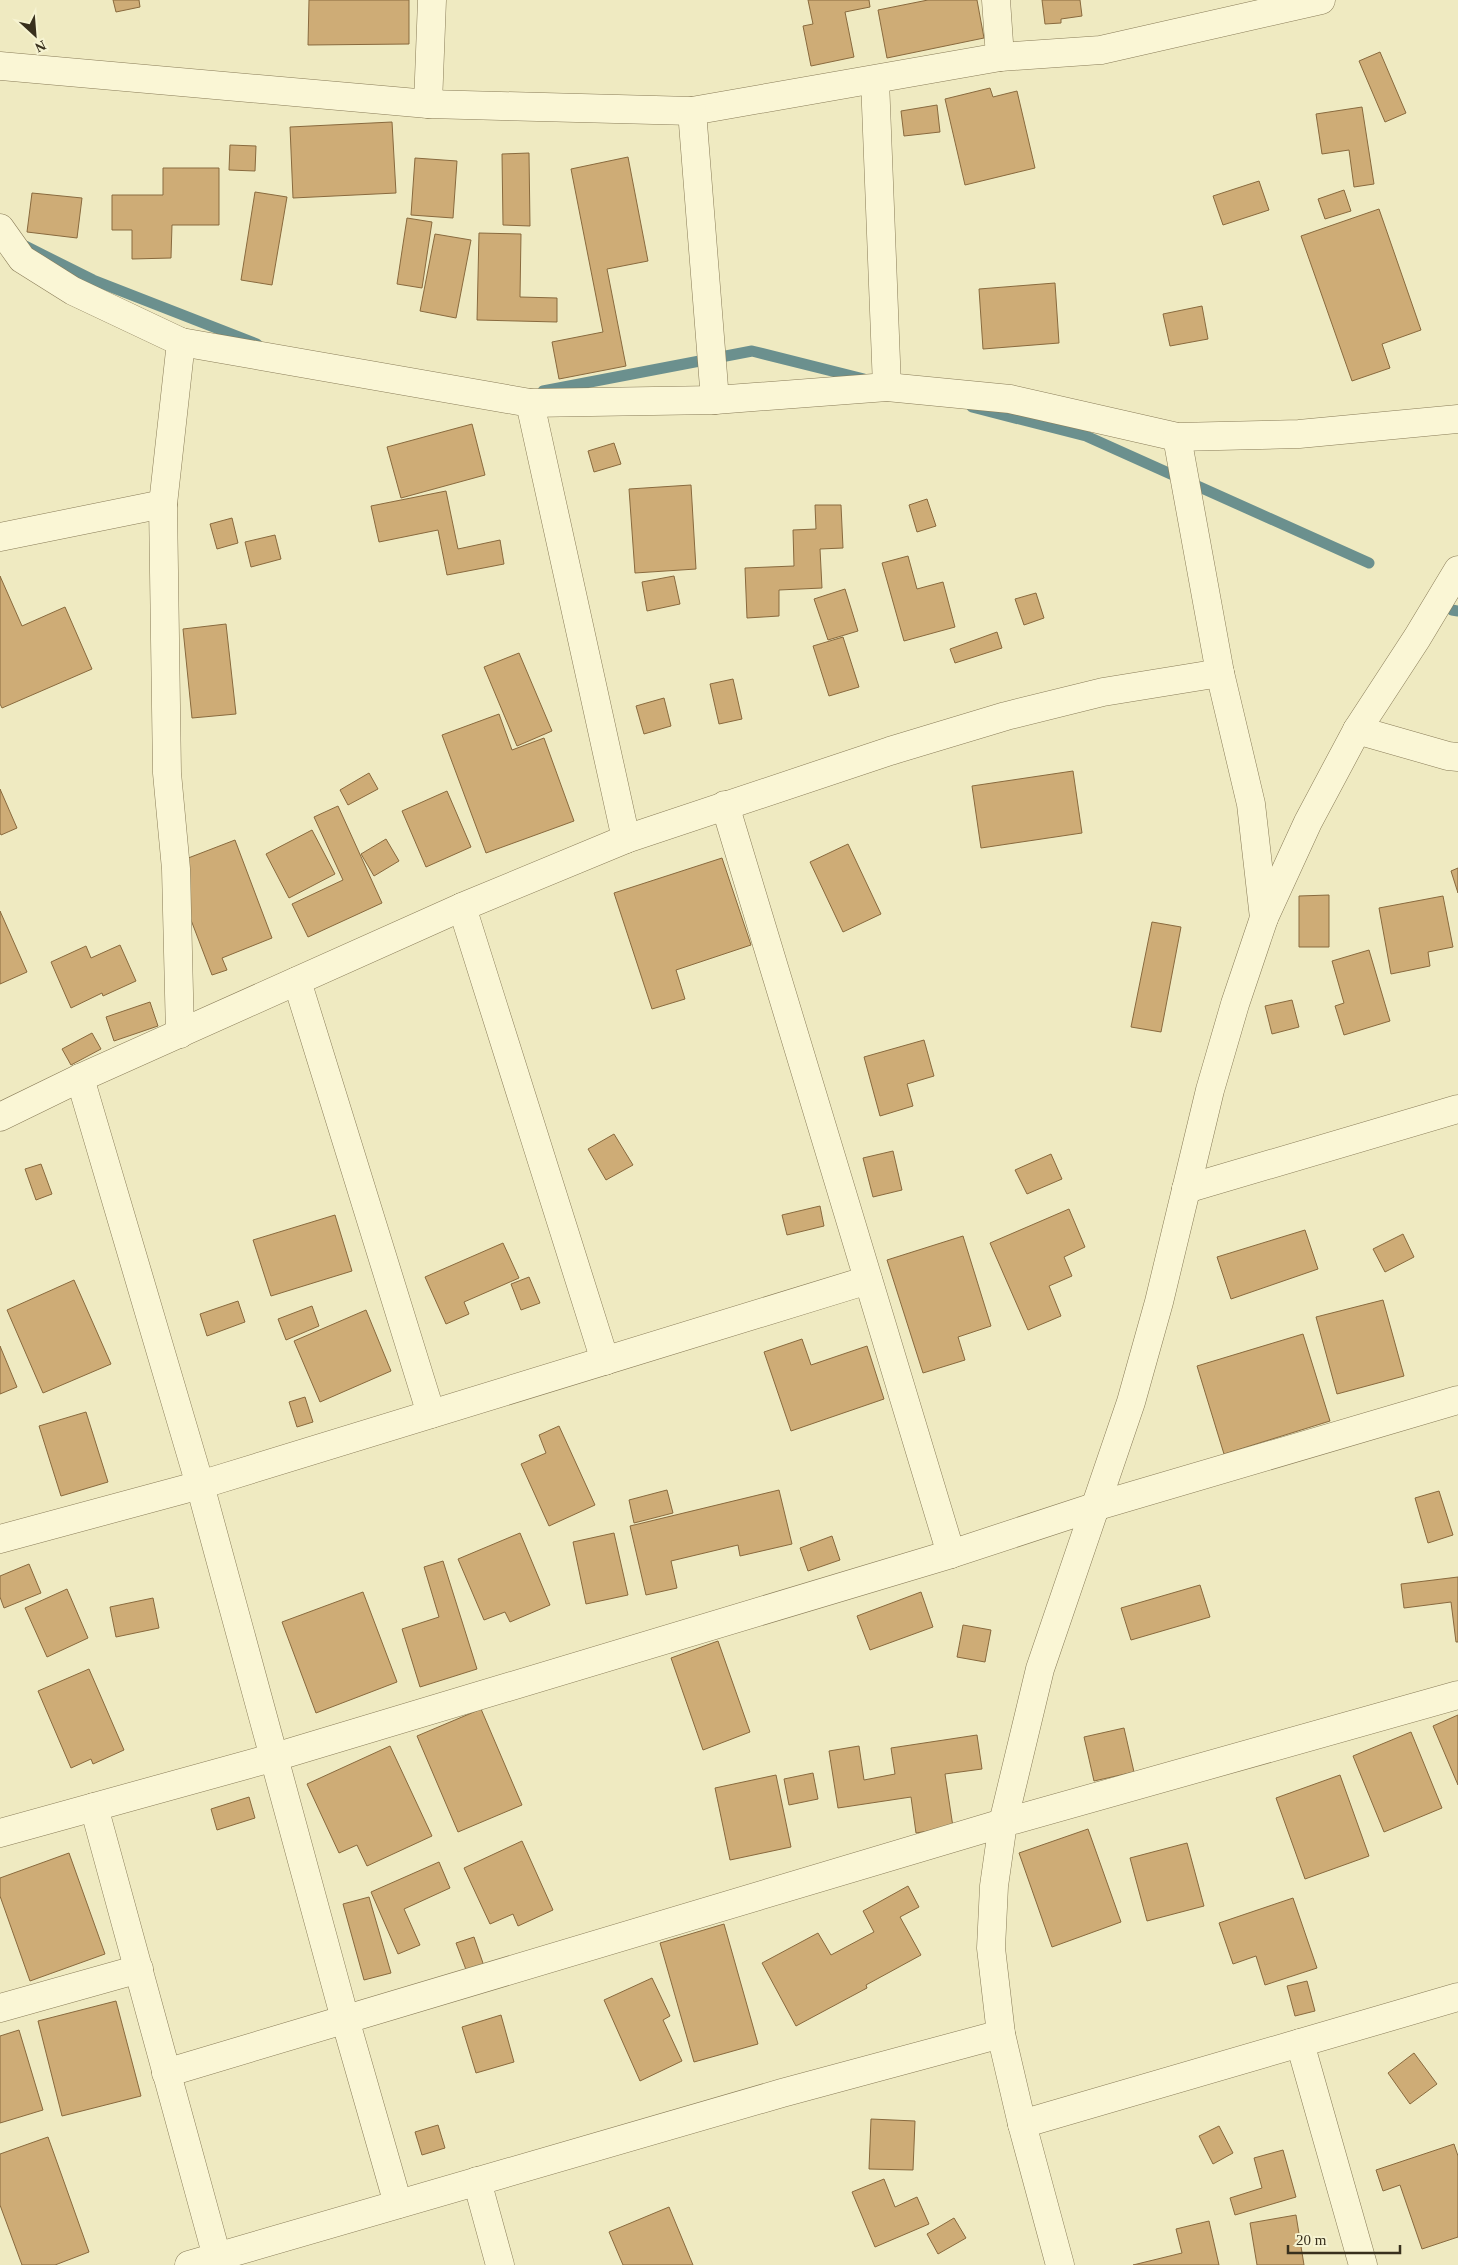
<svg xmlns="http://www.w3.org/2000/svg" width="1458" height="2265" viewBox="0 0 1458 2265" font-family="Georgia,serif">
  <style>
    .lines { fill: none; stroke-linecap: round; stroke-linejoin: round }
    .stream { stroke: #6b908e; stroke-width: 11 }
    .building { fill: #ceac76; stroke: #896a3e }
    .minor-casing { stroke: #897c58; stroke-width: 29 }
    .tertiary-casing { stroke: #897c58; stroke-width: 29 }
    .minor { stroke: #faf6d5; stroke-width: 28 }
    .tertiary { stroke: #faf6d5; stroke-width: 28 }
  </style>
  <rect width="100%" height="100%" fill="#efeac1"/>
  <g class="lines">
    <g class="stream">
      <polyline points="25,246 93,280 257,344"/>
      <polyline points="543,391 752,351 864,379"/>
      <polyline points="972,407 1086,436 1369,563"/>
      <polyline points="1452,610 1458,611"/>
    </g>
  </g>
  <g class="building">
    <polygon points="113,0 139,0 140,7 116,12"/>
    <polygon points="309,0 409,0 409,44 308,45"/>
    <polygon points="808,0 869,0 870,7 845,12 854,57 811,66 803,26 813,24"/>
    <polygon points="928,0 977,0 984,38 887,58 878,10"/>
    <polygon points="1042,0 1080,0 1082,16 1061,19 1061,23 1045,24"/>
    <polygon points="1380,52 1406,113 1385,122 1359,61"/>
    <polygon points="990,88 993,97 1017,91 1035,168 965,185 945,99"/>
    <polygon points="937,105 940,132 904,136 901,111"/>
    <polygon points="1362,107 1374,184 1354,187 1349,150 1322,154 1316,114"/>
    <polygon points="392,122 396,193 293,198 290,127"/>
    <polygon points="230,145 256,146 255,171 229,170"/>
    <polygon points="529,153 530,226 503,225 502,154"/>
    <polygon points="628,157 648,261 607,269 626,366 559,379 552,342 603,332 571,169"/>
    <polygon points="415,158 457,161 453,218 411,215"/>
    <polygon points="163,168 219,168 219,225 172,225 171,258 132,259 132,230 112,230 112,195 163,195"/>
    <polygon points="1259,181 1269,210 1223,225 1213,196"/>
    <polygon points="1344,190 1351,211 1325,219 1318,199"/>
    <polygon points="255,192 287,197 272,285 241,280"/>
    <polygon points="32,193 82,198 77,238 27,232"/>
    <polygon points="1379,209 1421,330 1382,344 1390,368 1352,381 1301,236"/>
    <polygon points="407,218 432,222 422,288 397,284"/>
    <polygon points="479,233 521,234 520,297 557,298 557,322 477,320"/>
    <polygon points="435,234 471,240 456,318 420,311"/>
    <polygon points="1055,283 1059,343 983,349 979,289"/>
    <polygon points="1202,306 1208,339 1170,346 1163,314"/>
    <polygon points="472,424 485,475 401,498 387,447"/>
    <polygon points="614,443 621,464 594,472 588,451"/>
    <polygon points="691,485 696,569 635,573 629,489"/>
    <polygon points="446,491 458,549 500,540 504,564 447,575 438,530 379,542 371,506"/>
    <polygon points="927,499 936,526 917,532 909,505"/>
    <polygon points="815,505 841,505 843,548 820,549 822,588 779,590 779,616 747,618 745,568 794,566 793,530 816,529"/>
    <polygon points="232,518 238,543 217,549 210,524"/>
    <polygon points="275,535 281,559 251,567 245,542"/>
    <polygon points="908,556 917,589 943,582 955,627 904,641 882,563"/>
    <polygon points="0,576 22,626 65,607 92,669 2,708 0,704"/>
    <polygon points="674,576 680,604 647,611 642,582"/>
    <polygon points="845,589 858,631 828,640 814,599"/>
    <polygon points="1036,593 1044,618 1024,625 1015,599"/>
    <polygon points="226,624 236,714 192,718 183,629"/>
    <polygon points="997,632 1002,648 955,663 950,649"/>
    <polygon points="843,637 859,687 829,696 813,646"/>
    <polygon points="519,653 552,731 517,746 484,667"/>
    <polygon points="733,679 742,719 719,724 710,684"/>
    <polygon points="664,698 671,726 644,734 636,706"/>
    <polygon points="499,714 512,750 544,738 574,821 486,853 442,735"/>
    <polygon points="1073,771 1082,833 981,848 972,786"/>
    <polygon points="369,773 378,789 348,805 340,790"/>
    <polygon points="0,789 17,828 1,835 0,833"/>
    <polygon points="447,791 471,847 426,867 402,811"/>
    <polygon points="338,806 382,903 308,937 292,904 343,880 314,817"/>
    <polygon points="312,830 335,874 289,898 266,854"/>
    <polygon points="386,839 399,861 374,876 361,854"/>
    <polygon points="235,840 272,938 222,958 227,970 212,975 170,865"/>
    <polygon points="848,844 881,914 843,932 810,862"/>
    <polygon points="722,858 751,945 676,970 685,999 652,1009 614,893"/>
    <polygon points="1458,868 1458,893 1451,871"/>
    <polygon points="1329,895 1329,947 1299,947 1299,896"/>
    <polygon points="1443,896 1453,947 1428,952 1430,966 1391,974 1379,908"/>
    <polygon points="0,911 27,972 0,984"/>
    <polygon points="1152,922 1181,927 1161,1032 1131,1027"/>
    <polygon points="120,945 136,981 103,996 102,993 71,1008 51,962 86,946 91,958"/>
    <polygon points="1369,950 1390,1021 1344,1035 1335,1006 1344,1003 1332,961"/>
    <polygon points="1292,1000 1299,1027 1272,1034 1265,1006"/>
    <polygon points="150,1002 158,1026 114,1041 106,1017"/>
    <polygon points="92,1033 101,1049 71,1065 62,1049"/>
    <polygon points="924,1040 934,1076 907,1084 913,1106 880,1116 864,1057"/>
    <polygon points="614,1134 633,1165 606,1180 588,1149"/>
    <polygon points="893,1151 902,1190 873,1197 863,1158"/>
    <polygon points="1051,1154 1062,1179 1027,1194 1015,1170"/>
    <polygon points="41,1164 52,1194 36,1200 25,1169"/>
    <polygon points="820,1206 824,1226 787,1235 782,1215"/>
    <polygon points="1069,1209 1085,1247 1064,1257 1072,1276 1049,1286 1061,1316 1028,1330 990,1243"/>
    <polygon points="335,1215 352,1271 271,1296 253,1240"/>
    <polygon points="1305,1230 1318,1269 1231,1299 1217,1257"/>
    <polygon points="1403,1234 1414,1257 1385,1272 1373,1249"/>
    <polygon points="963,1236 991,1326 958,1337 965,1360 923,1373 887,1260"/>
    <polygon points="503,1243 519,1278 464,1302 469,1314 446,1324 425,1277"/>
    <polygon points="529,1277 540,1303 521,1310 511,1284"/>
    <polygon points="74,1280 111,1364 43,1393 7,1310"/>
    <polygon points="1383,1300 1404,1376 1337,1394 1316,1317"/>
    <polygon points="238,1301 245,1322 207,1336 200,1314"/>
    <polygon points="312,1306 319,1326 286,1340 278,1319"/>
    <polygon points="366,1310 391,1371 320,1402 294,1341"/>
    <polygon points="1303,1334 1330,1421 1224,1454 1197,1366"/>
    <polygon points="802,1339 811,1365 867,1346 884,1399 791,1431 764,1352"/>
    <polygon points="0,1346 17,1387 0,1394"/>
    <polygon points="305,1397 313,1422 297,1427 289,1402"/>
    <polygon points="86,1412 108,1482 61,1496 39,1426"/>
    <polygon points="559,1426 595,1505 549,1526 521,1464 546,1453 539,1435"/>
    <polygon points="667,1490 673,1513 634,1523 629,1500"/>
    <polygon points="779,1490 792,1544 740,1556 738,1545 671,1561 677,1588 646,1595 630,1526"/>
    <polygon points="1439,1491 1453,1535 1428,1543 1415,1498"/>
    <polygon points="520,1533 550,1605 510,1622 505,1612 484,1620 458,1559"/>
    <polygon points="614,1533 628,1595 586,1604 573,1542"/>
    <polygon points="832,1536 840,1560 808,1571 800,1548"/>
    <polygon points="443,1561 477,1669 420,1687 402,1629 439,1617 424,1567"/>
    <polygon points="29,1564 41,1593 4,1608 0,1597 0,1576"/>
    <polygon points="1458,1577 1458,1642 1456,1642 1451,1602 1404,1608 1401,1584"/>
    <polygon points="1200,1585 1210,1617 1131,1640 1121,1608"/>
    <polygon points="67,1589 88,1638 47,1657 25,1608"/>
    <polygon points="363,1592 397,1682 316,1713 282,1622"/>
    <polygon points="921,1592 933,1627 870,1650 857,1616"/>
    <polygon points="153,1598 159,1628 116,1637 110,1607"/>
    <polygon points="963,1625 991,1630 985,1662 957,1657"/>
    <polygon points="718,1641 750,1732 703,1750 671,1658"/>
    <polygon points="89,1669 124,1750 93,1764 91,1759 71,1768 38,1691"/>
    <polygon points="481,1709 522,1805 458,1832 417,1736"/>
    <polygon points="1458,1715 1458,1785 1433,1726"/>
    <polygon points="1124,1728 1134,1772 1094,1781 1084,1737"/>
    <polygon points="1411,1732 1442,1808 1384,1832 1353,1756"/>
    <polygon points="977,1735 982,1769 945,1774 953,1827 916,1833 911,1797 838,1808 829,1751 859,1746 864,1780 895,1774 891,1748"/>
    <polygon points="390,1746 432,1836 367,1866 357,1845 339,1853 307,1784"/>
    <polygon points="813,1773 818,1799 789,1805 784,1779"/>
    <polygon points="776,1775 791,1847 730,1860 715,1788"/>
    <polygon points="1340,1775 1369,1856 1305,1879 1276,1798"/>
    <polygon points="249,1797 255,1818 217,1830 211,1809"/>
    <polygon points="1088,1829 1121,1922 1052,1947 1019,1853"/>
    <polygon points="522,1841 553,1910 518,1926 513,1914 490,1924 464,1868"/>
    <polygon points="1187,1843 1204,1906 1147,1921 1130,1858"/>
    <polygon points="69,1853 105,1954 30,1981 0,1896 0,1878"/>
    <polygon points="439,1862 450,1888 404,1909 420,1945 398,1954 371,1892"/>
    <polygon points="908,1886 919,1907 900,1917 921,1955 866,1985 867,1988 796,2026 762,1963 818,1933 831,1955 874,1932 863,1911"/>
    <polygon points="369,1897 391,1973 364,1980 343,1904"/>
    <polygon points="1293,1898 1317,1968 1265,1985 1256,1956 1233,1964 1219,1923"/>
    <polygon points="724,1924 758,2044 694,2062 660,1943"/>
    <polygon points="474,1937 485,1969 468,1975 456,1943"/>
    <polygon points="652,1978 670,2016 663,2020 682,2061 640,2081 604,2000"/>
    <polygon points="1307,1981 1315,2011 1295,2016 1287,1986"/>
    <polygon points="116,2001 141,2096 62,2116 38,2021"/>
    <polygon points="501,2015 514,2062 476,2073 462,2027"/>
    <polygon points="19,2030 43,2110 0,2123 0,2036"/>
    <polygon points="1414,2053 1437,2084 1410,2104 1388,2073"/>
    <polygon points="871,2119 915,2121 913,2170 869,2169"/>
    <polygon points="438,2125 445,2148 422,2155 415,2132"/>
    <polygon points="1219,2126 1233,2153 1213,2164 1199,2136"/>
    <polygon points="48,2137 89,2252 55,2265 22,2265 0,2205 0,2154"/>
    <polygon points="1454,2144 1458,2156 1458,2237 1422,2249 1400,2185 1383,2191 1376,2170"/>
    <polygon points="1283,2150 1296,2197 1235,2215 1230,2198 1262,2188 1254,2158"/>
    <polygon points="884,2179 895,2207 917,2197 929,2224 875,2247 852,2192"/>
    <polygon points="669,2207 693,2265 623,2265 609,2232"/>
    <polygon points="1296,2215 1304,2265 1257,2265 1250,2223"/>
    <polygon points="954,2218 966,2238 938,2254 927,2234"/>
    <polygon points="1209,2221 1219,2265 1133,2265 1182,2253 1176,2229"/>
  </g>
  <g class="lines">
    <defs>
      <g id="minor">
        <polyline points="996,0 1000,57"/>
        <polyline points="0,66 428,104 692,111 1000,57 1101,50 1321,0"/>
        <polyline points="875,80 887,387"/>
        <polyline points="428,104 432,0"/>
        <polyline points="692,111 715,400"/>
        <polyline points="0,228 22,259 73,291 181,342 530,403 715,400 887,387 1010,399 1177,437 1299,434 1458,419"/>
        <polyline points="530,403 626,839"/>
        <polyline points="1177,437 1220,673 1251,804 1264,918"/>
        <polyline points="0,537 163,504"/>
        <polyline points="1357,730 1448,756 1458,757"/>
        <polyline points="725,805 951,1554"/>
        <polyline points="462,907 605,1361"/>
        <polyline points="297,981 431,1414"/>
        <polyline points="180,1034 176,869 167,773 163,504 181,342"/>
        <polyline points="80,1078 200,1485 345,2019 398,2204"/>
        <polyline points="0,1117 80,1078 462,907 626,839 890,751 1006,716 1103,692 1220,673"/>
        <polyline points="1186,1189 1458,1109"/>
        <polyline points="0,1539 200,1485 868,1280"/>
        <polyline points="94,1807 217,2257"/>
        <polyline points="0,1833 275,1757 951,1554 1094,1507 1458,1400"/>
        <polyline points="0,2008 139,1969"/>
        <polyline points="1300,2043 1363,2265"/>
        <polyline points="166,2073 1003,1823 1458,1695"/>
        <polyline points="1022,2124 1458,1997"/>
        <polyline points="477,2181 500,2265"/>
        <polyline points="189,2265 782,2093 1001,2034"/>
      </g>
      <polyline id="tertiary" points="1060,2265 1022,2124 1001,2034 991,1948 994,1886 1003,1823 1040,1669 1131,1402 1159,1302 1210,1090 1235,1004 1264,918 1308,822 1357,730 1417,638 1458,570"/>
    </defs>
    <use href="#minor" class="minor-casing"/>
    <use href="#tertiary" class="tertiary-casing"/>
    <use href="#minor" class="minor"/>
    <use href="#tertiary" class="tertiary"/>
  </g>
  <g transform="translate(35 35) rotate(154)" stroke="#f6f3d1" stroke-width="4" paint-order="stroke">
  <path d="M0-4L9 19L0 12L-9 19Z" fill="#38301d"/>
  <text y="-8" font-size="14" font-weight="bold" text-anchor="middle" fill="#38301d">N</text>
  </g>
  <path d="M1288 2245v8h112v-8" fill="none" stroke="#38301d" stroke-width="2.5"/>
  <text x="1296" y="2245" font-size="15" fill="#38301d" stroke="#f6f3d1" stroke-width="4" paint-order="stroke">20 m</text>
</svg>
